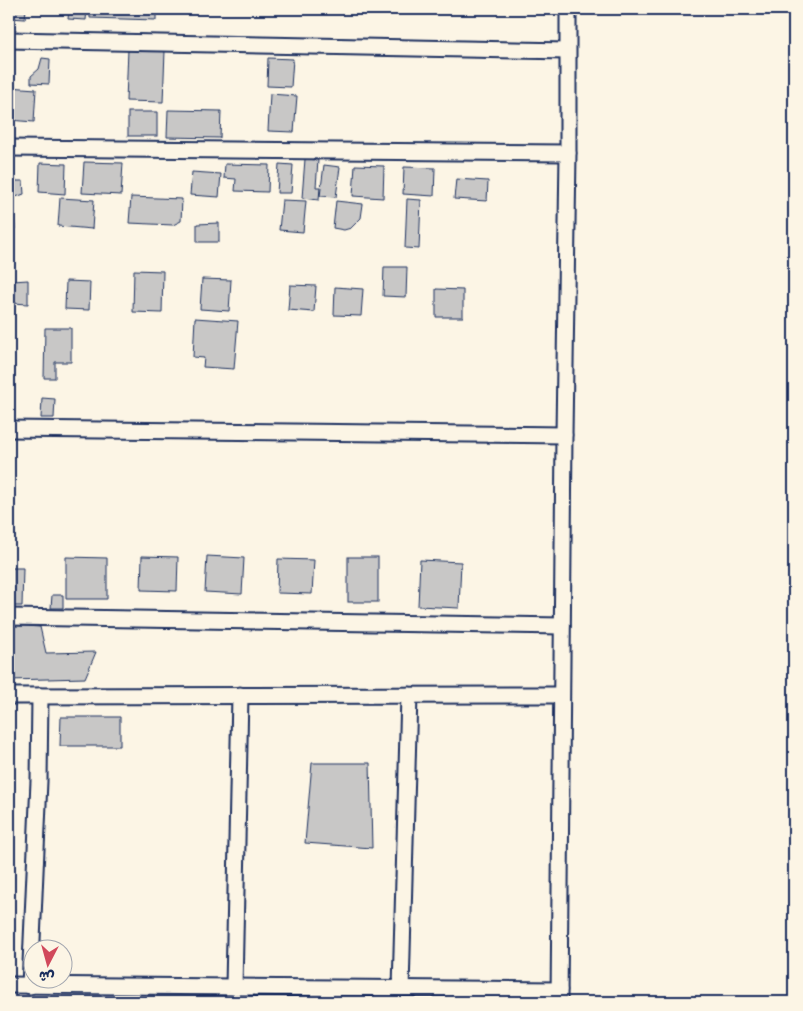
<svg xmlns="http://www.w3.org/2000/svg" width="803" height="1011" viewBox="0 0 803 1011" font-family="'Playpen Sans','Playpen Sans Arabic',sans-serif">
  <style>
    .building { fill: #c8c7c6; stroke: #1b2f5e }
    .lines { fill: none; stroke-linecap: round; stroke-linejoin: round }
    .street-casing { stroke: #1b2f5e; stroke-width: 19 }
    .street { stroke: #fcf5e5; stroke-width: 15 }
  </style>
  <rect width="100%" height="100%" fill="#fcf5e5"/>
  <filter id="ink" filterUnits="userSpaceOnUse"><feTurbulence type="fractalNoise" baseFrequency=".02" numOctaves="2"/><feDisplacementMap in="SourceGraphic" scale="10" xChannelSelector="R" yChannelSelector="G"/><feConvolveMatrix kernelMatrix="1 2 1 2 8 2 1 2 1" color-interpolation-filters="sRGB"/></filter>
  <g filter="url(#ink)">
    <g class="building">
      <polygon points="10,9 26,9 25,19 10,18"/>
      <polygon points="69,9 87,9 86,20 68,19"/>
      <polygon points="90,9 156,9 156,20 90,18"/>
      <polygon points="128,49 165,51 163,102 126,101"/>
      <polygon points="42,58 50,59 49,84 31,83 31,76 39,69"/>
      <polygon points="268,58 293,59 291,87 267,86"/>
      <polygon points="9,87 36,89 34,122 9,120"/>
      <polygon points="270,94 297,96 294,132 268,131"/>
      <polygon points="168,110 221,111 220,138 167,137"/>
      <rect x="128" y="112" width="29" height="24"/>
      <polygon points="305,159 318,160 316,187 320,187 319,200 302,198"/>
      <polygon points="84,162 123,163 121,195 82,193"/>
      <polygon points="40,163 66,164 65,194 39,192"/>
      <polygon points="225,164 269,165 268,192 235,191 236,179 224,178"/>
      <polygon points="279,164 293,165 291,193 277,193"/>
      <polygon points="324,165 340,167 336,197 320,196"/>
      <polygon points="355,165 384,166 383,198 353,196"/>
      <polygon points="404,167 435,168 434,196 403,194"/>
      <polygon points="192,172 221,174 219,197 190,195"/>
      <polygon points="456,179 488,181 487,201 454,199"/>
      <polygon points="9,181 23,181 24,194 13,198 15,229 9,229"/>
      <polygon points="131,197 182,199 181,221 173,225 129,223"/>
      <polygon points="60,198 94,200 92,229 58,226"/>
      <polygon points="407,199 421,200 419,249 405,248"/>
      <polygon points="282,200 306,201 303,232 279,230"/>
      <polygon points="336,201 363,204 361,218 351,228 344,230 333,228"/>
      <polygon points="219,223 219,242 197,242 197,224"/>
      <polygon points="384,267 407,267 406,297 383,296"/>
      <polygon points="134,270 163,271 162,313 133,312"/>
      <polygon points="202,279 231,280 229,311 200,309"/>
      <polygon points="28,280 28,304 13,303 13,281"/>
      <polygon points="66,281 90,282 89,310 65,309"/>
      <polygon points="290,285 316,286 314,312 288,310"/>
      <polygon points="335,287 363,289 361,316 334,315"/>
      <polygon points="436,289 463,290 463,317 436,317"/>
      <polygon points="195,318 238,321 234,369 203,367 204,358 193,357"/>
      <polygon points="45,328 71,328 71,362 55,362 55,378 44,378"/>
      <polygon points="42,398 55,399 54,418 41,418"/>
      <polygon points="142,556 178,557 177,591 141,590"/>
      <polygon points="207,556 244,558 242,594 205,592"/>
      <polygon points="66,557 107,558 107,599 66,599"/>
      <rect x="348" y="557" width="30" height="45"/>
      <polygon points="278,559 314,560 312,594 277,593"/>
      <polygon points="420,560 461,562 459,608 418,606"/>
      <polygon points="9,568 23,568 22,606 9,606"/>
      <polygon points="52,595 63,595 63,608 51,608"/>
      <polygon points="9,625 40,627 46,653 96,652 85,678 9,680"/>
      <polygon points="61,717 120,717 120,746 60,746"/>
      <polygon points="312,763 370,763 372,848 305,843"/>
      <polygon points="9,808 14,808 13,842 9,842"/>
      <polygon points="9,875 13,876 12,904 9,903"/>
    </g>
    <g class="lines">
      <defs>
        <g id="street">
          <polyline points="9,40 567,51"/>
          <polyline points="9,148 568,153"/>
          <polyline points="9,429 564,435"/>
          <polyline points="9,617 562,626"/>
          <polyline points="9,696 561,695"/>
          <polyline points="9,985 559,990"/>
          <polyline points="30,986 39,781 40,696"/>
          <polyline points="234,987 240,695"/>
          <polyline points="401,989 409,695"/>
          <polyline points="559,1002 564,435 568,153 568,9"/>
        </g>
      </defs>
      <use href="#street" class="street-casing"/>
      <use href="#street" class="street"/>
    </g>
  </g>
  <rect width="803" height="1011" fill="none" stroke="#fcf5e5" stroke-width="30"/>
  <rect x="15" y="15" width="773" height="981" fill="none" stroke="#1b2f5e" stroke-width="2" filter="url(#ink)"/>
  <g transform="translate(48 964) rotate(186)"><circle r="24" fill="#fcf5e5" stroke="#a2a6af"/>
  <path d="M0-4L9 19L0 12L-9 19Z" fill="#d1495b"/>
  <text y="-8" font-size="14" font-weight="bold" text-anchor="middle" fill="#1b2f5e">ش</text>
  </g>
</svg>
